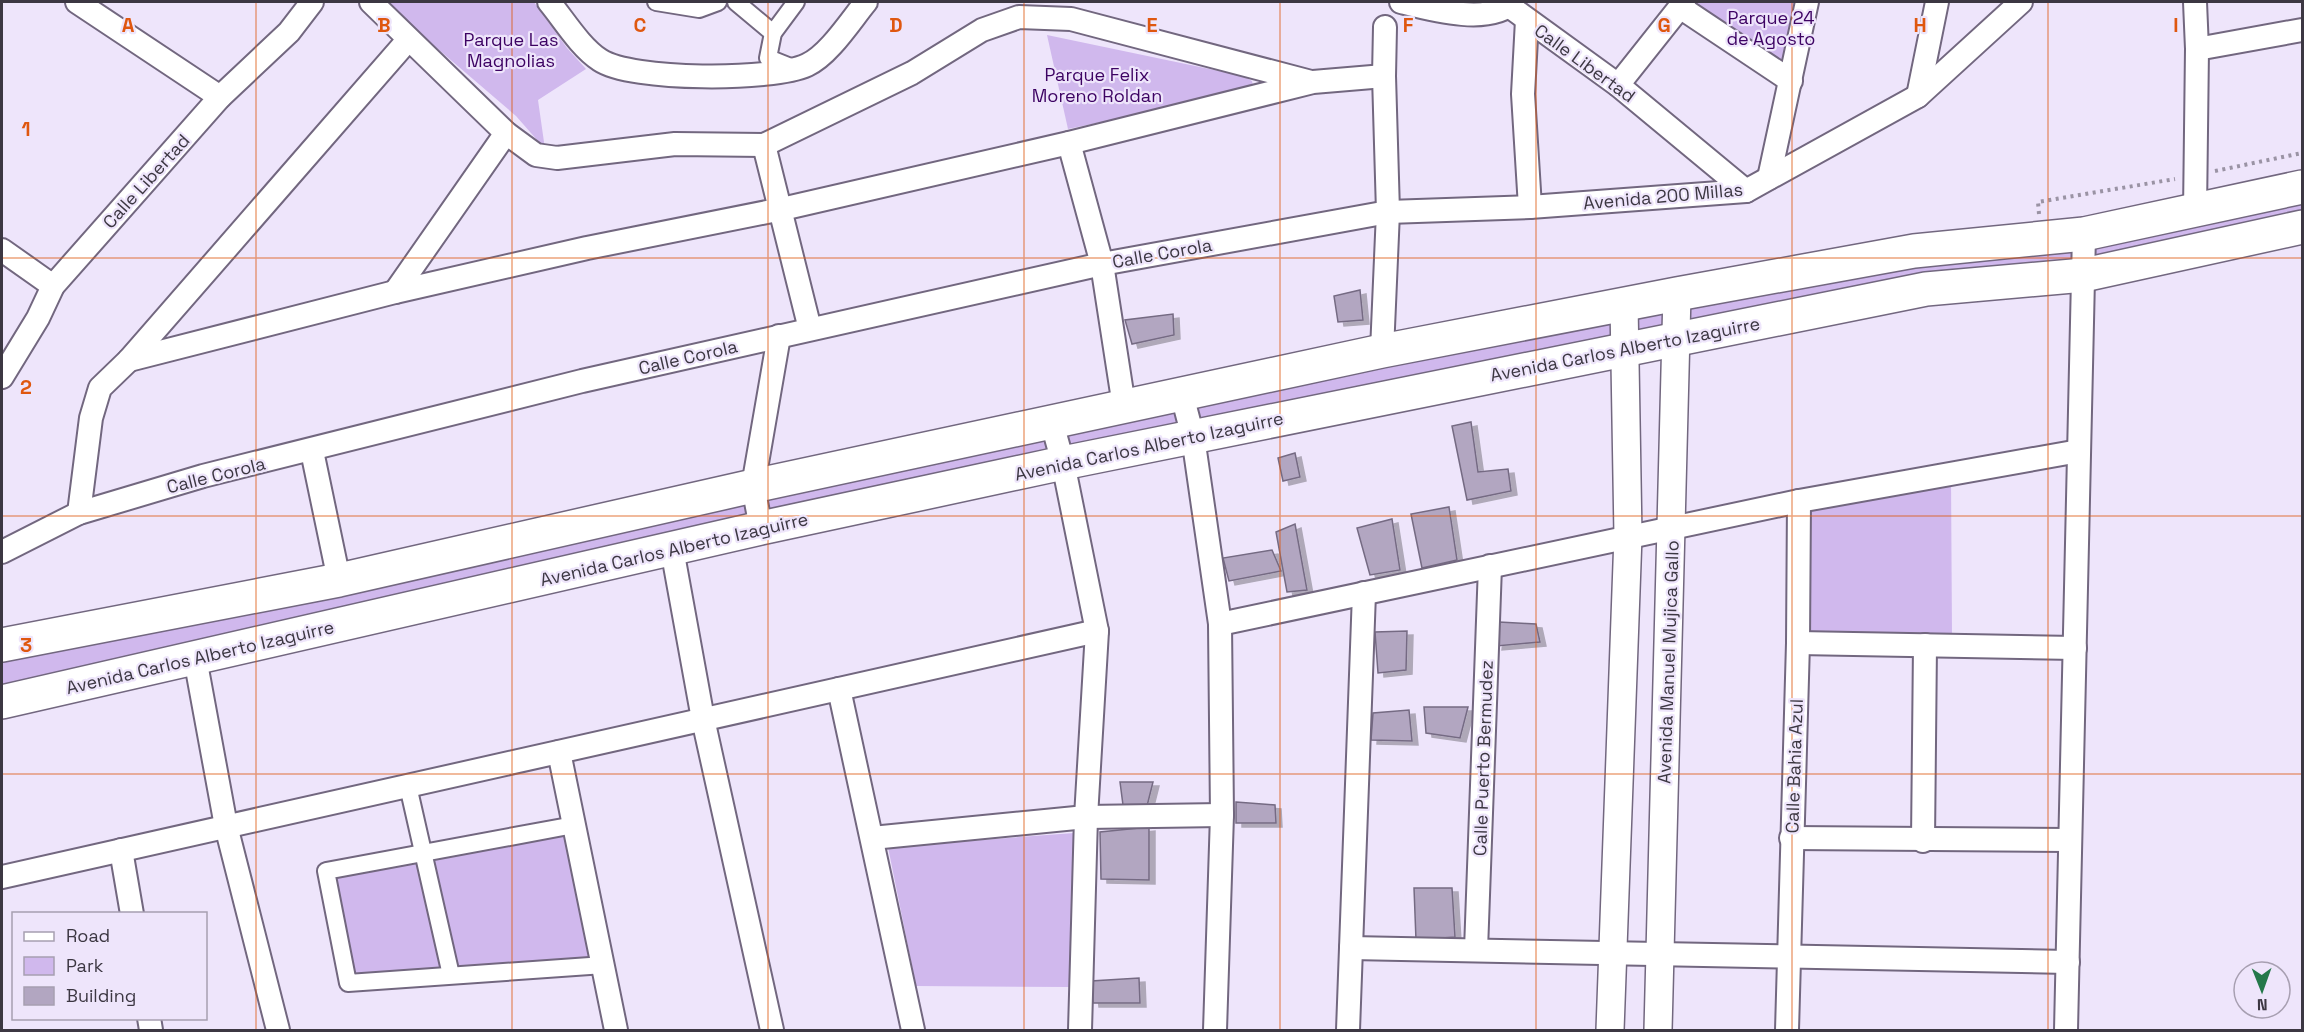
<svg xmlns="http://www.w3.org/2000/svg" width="2304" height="1032" viewBox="0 0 2304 1032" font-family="'Space Grotesk',sans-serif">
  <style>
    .green { fill: #d0b8ed }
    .building { fill: #b2a6c1; stroke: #756b83; stroke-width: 1.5; filter: url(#shadow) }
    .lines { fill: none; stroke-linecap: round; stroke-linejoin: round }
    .pedestrian-casing { stroke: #72677f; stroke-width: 20 }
    .minor-casing { stroke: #72677f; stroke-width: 26 }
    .tertiary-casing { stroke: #72677f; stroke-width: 30 }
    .primary-casing { stroke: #72677f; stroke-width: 36 }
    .path { stroke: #9a93a4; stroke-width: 4; stroke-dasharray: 3 4.5; stroke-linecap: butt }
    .pedestrian { stroke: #fff; stroke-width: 16 }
    .minor { stroke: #fff; stroke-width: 22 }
    .tertiary { stroke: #fff; stroke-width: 27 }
    .primary { stroke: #fff; stroke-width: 33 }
    .grid { fill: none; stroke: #df570f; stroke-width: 1.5; stroke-opacity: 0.55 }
    .labels { text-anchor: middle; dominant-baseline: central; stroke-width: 4.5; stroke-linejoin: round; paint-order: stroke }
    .park-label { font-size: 18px; fill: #3d0363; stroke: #eee5fb }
    .street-label { font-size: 18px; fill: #3c3742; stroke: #eee5fb }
    .grid-label { font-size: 20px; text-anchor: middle; font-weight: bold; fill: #df570f; stroke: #eee5fb; stroke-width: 4.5; stroke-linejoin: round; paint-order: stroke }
  </style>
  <defs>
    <filter id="shadow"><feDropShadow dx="6" dy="4" stdDeviation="0" flood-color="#0004"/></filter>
  </defs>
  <rect width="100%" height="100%" fill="#eee5fb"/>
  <g class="green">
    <polygon points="383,2 534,2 567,48 586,69 538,100 545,149 516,116"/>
    <polygon points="1698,2 1804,2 1786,66 1700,10"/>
    <polygon points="1047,35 1243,76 1252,81 1253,86 1245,92 1068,129"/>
    <path d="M 2302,200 L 2302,215 L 2,688 L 2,658 L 1334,378 C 1653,301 1979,255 2302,200 Z"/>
    <polygon points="1951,477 1952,636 1803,633 1808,508"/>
    <polygon points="566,831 592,963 457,973 429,858"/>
    <polygon points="1074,833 1069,987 916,986 888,847"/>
    <polygon points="417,856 445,969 350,980 329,875"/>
  </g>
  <g class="building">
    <polygon points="1360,290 1363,320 1338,322 1334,296"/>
    <polygon points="1173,314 1174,335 1132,344 1125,320"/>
    <polygon points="1471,422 1478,472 1508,469 1511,491 1467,500 1452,426"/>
    <polygon points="1295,453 1300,477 1283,481 1278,458"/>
    <polygon points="1449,507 1457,560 1422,568 1411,514"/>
    <polygon points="1392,519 1400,570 1370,575 1357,528"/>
    <polygon points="1295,524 1307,590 1287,592 1276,532"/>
    <polygon points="1272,550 1281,571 1229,581 1223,558"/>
    <polygon points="1499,622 1536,624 1540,642 1496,646"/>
    <polygon points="1407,631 1406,670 1378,673 1375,632"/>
    <polygon points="1424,707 1468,707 1460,738 1426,733"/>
    <polygon points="1409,710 1412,741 1371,740 1373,713"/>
    <polygon points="1120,782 1153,782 1147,806 1123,805"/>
    <polygon points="1236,802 1275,805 1276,823 1236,823"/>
    <polygon points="1149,827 1149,880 1101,879 1100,832"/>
    <polygon points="1414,888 1452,888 1455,937 1416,940"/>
    <polygon points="1139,978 1140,1003 1093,1003 1091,981"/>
  </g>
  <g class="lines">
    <defs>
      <g id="pedestrian">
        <polyline points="656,2 699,9 718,2"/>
        <polyline points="736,2 773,33"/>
        <polyline points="793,68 768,58 773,33 796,2"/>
        <polyline points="408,786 451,975"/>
        <polyline points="574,825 326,871 348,983 604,965"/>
      </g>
      <g id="minor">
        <polyline points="77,2 220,97"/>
        <polyline points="371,2 506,133 536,155 557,158 675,144 764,145 912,73 982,30 1019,17 1071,19 1311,82"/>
        <path d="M 549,2 C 564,20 580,47 600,60 C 631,81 773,81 807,65 C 829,55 851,20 866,2"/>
        <path d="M 1401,2 C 1429,9 1490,26 1513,2"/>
        <polyline points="2195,2 2197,49 2195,212"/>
        <polyline points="1509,6 1618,85 1746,191"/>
        <polyline points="1680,7 1791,81"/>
        <polyline points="1527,20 1523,94 1530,207"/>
        <polyline points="2197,49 2302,30"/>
        <polyline points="1618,85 1684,2"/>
        <polyline points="1918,96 1937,2"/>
        <polyline points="1069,143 1102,264 1124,406"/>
        <polyline points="764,145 810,329"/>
        <polyline points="1769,178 1807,2"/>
        <polyline points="2,250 53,286"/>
        <polyline points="395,292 506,133"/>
        <polyline points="1382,351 1388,212 1384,76 1385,27"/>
        <polyline points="129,360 395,292 587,248 782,209 1069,143 1313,82 1384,76"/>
        <polyline points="2,377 38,318 53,286 220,97 289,32 312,2"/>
        <polyline points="1182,395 1193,437 1220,624 1222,815 1215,1030"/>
        <polyline points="1052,423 1063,463 1097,631 1086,817 1080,1030"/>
        <polyline points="312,451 339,580"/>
        <polyline points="79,513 91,418 100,388 129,360 408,40"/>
        <polyline points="761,528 753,486 779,336"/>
        <polyline points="672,549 703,719 772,1030"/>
        <polyline points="2,552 79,513 203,476 582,381 1102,264 1388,212 1530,207 1746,191 1918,96 2021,2"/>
        <polyline points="1220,624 1799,501 2079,451"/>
        <polyline points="1798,643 2075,648"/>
        <polyline points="195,658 226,826 278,1030"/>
        <polyline points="839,689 913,1030"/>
        <polyline points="559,752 616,1030"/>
        <polyline points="872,838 1086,817 1222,815"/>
        <polyline points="1791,838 2070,840"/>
        <polyline points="1923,841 1925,645"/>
        <polyline points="121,850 132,914"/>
        <polyline points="2,877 1097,631"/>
        <polyline points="1351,948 2068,962"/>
        <polyline points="1476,950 1490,566"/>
        <polyline points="149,1018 151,1030"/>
        <polyline points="1348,1030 1364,593"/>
        <polyline points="1787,1030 1798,643 1799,501"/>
        <polyline points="2066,1030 2084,234"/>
      </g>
      <g id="tertiary">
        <polyline points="1610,1030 1628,536 1624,304"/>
        <polyline points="1658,1030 1677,294"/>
      </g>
      <g id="primary">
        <polyline points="2,645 339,580 753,486 1382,351 1677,294 1914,251 2084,234 2302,187"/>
        <polyline points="2,702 761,528 1063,463 1926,289 2084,275 2302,227"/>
      </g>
    </defs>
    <use href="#pedestrian" class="pedestrian-casing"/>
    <use href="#minor" class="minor-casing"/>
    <use href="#tertiary" class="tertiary-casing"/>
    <use href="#primary" class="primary-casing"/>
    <g class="path">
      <polyline points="2215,171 2302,153"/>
      <polyline points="2039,214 2038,202 2175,179"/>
    </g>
    <use href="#pedestrian" class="pedestrian"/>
    <use href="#minor" class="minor"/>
    <use href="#tertiary" class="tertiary"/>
    <use href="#primary" class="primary"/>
  </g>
  <path class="grid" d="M 256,2 L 256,1030M 512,2 L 512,1030M 768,2 L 768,1030M 1024,2 L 1024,1030M 1280,2 L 1280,1030M 1536,2 L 1536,1030M 1792,2 L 1792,1030M 2048,2 L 2048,1030M 2,258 L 2302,258M 2,516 L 2302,516M 2,774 L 2302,774"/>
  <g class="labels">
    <g class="park-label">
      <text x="1771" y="17">Parque 24<tspan x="1771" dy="21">de Agosto</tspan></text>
      <text x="511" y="39">Parque Las<tspan x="511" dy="21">Magnolias</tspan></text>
      <text x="1097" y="74">Parque Felix<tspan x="1097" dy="21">Moreno Roldan</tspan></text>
    </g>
    <g class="street-label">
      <text transform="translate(1585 63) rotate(36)">Calle Libertad</text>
      <text transform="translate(146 181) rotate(-48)">Calle Libertad</text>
      <text transform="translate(1663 196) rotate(-5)">Avenida 200 Millas</text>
      <text transform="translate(1162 253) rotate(-10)">Calle Corola</text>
      <text transform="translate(1625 349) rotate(-11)">Avenida Carlos Alberto Izaguirre</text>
      <text transform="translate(688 357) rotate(-13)">Calle Corola</text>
      <text transform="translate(1149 446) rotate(-12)">Avenida Carlos Alberto Izaguirre</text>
      <text transform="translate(216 475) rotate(-14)">Calle Corola</text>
      <text transform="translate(674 549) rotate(-13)">Avenida Carlos Alberto Izaguirre</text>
      <text transform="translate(200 657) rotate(-13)">Avenida Carlos Alberto Izaguirre</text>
      <text transform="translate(1668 662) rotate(-88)">Avenida Manuel Mujica Gallo</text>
      <text transform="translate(1483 758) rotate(-88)">Calle Puerto Bermudez</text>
      <text transform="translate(1794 766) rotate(-88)">Calle Bahia Azul</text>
    </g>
  </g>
  <g class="grid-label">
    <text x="128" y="32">A</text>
    <text x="384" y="32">B</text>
    <text x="640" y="32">C</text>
    <text x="896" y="32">D</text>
    <text x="1152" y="32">E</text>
    <text x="1408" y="32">F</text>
    <text x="1664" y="32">G</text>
    <text x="1920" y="32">H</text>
    <text x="2176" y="32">I</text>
    <text x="26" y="136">1</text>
    <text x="26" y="394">2</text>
    <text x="26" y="652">3</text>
  </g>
  <rect width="2304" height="1032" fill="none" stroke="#3c3742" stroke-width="6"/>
  <rect x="12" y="912" width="195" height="108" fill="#eee5fb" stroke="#a79fb1" stroke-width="1.5"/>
  <rect x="24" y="932" width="30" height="9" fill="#ffffff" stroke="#a79fb1" stroke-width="1.5"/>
  <text x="66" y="942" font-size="18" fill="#3c3742">Road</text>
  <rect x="24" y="957" width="30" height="18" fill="#d0b8ed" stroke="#a79fb1" stroke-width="1.5"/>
  <text x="66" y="972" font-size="18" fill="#3c3742">Park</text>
  <rect x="24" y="987" width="30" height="18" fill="#b2a6c1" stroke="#a79fb1" stroke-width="1.5"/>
  <text x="66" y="1002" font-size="18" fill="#3c3742">Building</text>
  <g transform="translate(2262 990) rotate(179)"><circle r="28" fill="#eee5fb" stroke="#a79fb1" stroke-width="1.5"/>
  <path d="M0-4.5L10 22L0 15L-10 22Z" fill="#24784a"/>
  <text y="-9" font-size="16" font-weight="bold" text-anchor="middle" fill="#3c3742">N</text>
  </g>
</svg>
